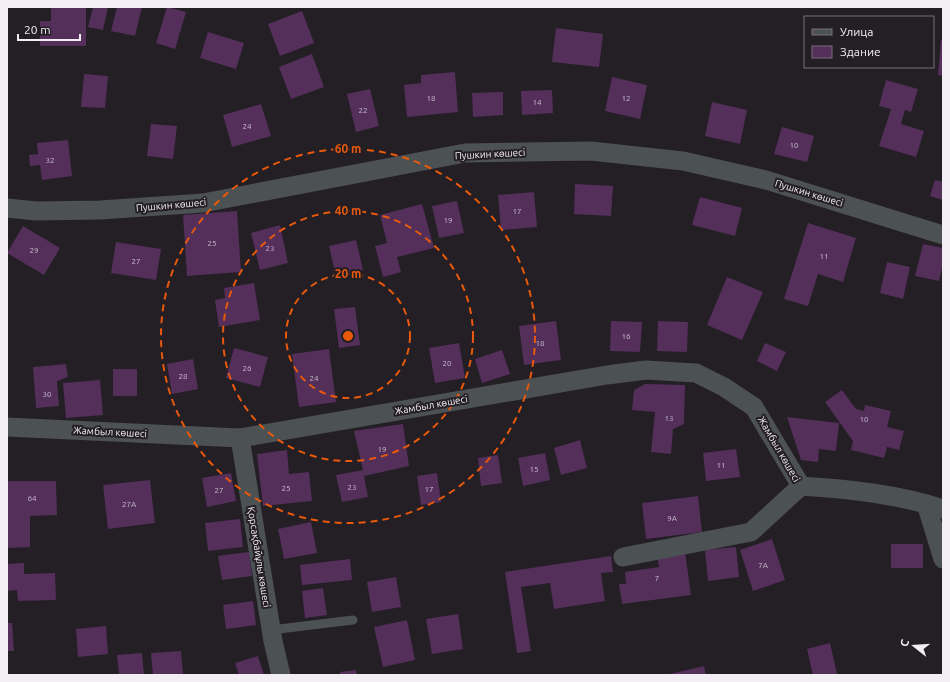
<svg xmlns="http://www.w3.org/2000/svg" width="950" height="682" viewBox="0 0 950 682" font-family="Ubuntu,sans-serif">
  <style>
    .building { fill: #532f5a }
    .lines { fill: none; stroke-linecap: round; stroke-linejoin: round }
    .service { stroke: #4c5153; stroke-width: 9 }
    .minor { stroke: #4c5153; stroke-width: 19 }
    .ring { fill: none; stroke: #e8590c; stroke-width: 2; stroke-dasharray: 7 5 }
    .labels { text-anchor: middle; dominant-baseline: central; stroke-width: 4; stroke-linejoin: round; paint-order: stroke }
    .number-label { font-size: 8px; fill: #cabecd }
    .street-label { font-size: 10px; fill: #f2eef3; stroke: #241e25 }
    .centre { fill: #e8590c; stroke: #241e25; stroke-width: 2 }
    .ring-label { font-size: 12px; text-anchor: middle; font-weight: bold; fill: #e8590c; stroke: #241e25; stroke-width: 4; stroke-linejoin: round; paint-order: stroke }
  </style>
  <rect width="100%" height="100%" fill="#241e25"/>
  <g class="building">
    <polygon points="93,7 108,7 103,30 88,27"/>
    <polygon points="117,7 142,7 135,36 111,31"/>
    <polygon points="167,7 186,12 175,49 156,43"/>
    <polygon points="51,8 86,8 86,46 40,46 40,21 51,21"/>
    <polygon points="302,11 314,43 280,56 268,24"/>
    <polygon points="556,28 603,34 599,67 552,62"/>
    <polygon points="208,32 244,43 236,69 200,58"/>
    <polygon points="941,40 943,40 943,76 938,75"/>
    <polygon points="312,54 324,87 291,99 279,67"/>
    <polygon points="455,72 458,112 407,117 404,85 421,83 421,75"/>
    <polygon points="84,74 108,76 105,108 81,107"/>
    <polygon points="612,77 647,85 640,119 605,111"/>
    <polygon points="886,80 918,89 911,112 905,110 901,124 924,131 916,157 879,146 891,109 879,106"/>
    <polygon points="370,89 379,126 356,132 347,94"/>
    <polygon points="552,90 553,113 522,115 521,91"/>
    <polygon points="503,92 503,115 473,117 472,93"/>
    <polygon points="712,102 747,110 740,144 705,136"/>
    <polygon points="261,104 271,136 232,147 223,115"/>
    <polygon points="151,124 177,126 173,159 147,156"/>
    <polygon points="782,127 814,136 807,162 774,154"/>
    <polygon points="68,140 72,176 42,180 40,165 30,166 29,155 38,154 37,143"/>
    <polygon points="935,180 943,182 943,200 930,196"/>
    <polygon points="575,184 613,186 611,216 574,214"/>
    <polygon points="534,192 537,227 501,230 498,195"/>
    <polygon points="700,197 742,208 735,236 692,225"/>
    <polygon points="457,201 464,233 439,238 432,206"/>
    <polygon points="422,204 434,248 397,257 401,272 383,277 375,246 387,243 380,215"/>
    <polygon points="237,211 241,272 187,276 183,215"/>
    <polygon points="808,223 856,238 843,282 818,274 808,306 784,299"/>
    <polygon points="280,225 288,263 260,270 251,233"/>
    <polygon points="23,226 60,248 44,275 7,253"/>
    <polygon points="356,240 363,270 336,276 329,246"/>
    <polygon points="116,242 161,249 156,280 111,273"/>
    <polygon points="923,244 943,248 943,263 939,281 915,276"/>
    <polygon points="887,262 910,267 903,299 880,293"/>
    <polygon points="727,277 763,292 742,340 707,325"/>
    <polygon points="254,283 260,320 219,327 215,300 225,298 224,288"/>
    <polygon points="355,307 360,345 339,348 334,309"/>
    <polygon points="556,321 561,360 524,365 519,326"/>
    <polygon points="611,321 642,322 640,352 610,351"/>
    <polygon points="658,321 688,322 687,352 657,351"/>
    <polygon points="459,343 465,378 435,383 429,348"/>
    <polygon points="765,343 786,352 777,371 757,361"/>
    <polygon points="234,348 268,357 260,387 226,378"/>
    <polygon points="329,349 336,402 299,407 292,354"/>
    <polygon points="502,350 510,374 482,383 475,359"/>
    <polygon points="193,359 198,389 172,394 167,364"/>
    <polygon points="66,364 68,377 57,381 59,406 36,408 33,367"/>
    <rect x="113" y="369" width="24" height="27"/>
    <polygon points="100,380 103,415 66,418 63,383"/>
    <polygon points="645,384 685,385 684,424 673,429 671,454 651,452 655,412 632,410 634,390"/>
    <polygon points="842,390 856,409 864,411 865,405 891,411 887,427 904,431 899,450 887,447 884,458 851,450 853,441 825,402"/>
    <polygon points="787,417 839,423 836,451 819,449 818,462 801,460"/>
    <polygon points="403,424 409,466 364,476 368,497 342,502 336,475 363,470 354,431"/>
    <polygon points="580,440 587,468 561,475 554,448"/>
    <polygon points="736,449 740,477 706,481 703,453"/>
    <polygon points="287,450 289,474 309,472 312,501 263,506 257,454"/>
    <polygon points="545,453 550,480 523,486 518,458"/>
    <polygon points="498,455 502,483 481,486 478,458"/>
    <polygon points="231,473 236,501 207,507 202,478"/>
    <polygon points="437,473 441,502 421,505 417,476"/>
    <polygon points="150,480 155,523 108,529 103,485"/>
    <polygon points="7,481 56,481 57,515 30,516 30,547 8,548"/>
    <polygon points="698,496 702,532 646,539 642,503"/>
    <polygon points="240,519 243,547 208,551 205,523"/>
    <polygon points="311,522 317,553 284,559 278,529"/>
    <polygon points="772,539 785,580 753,591 740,550"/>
    <rect x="891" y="544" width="32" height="24"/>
    <polygon points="736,547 739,577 708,581 705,550"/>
    <polygon points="249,552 252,576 222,580 218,556"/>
    <polygon points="685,552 691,595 622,604 619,584 626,584 625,572 659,567 657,555"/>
    <polygon points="611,556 613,572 601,573 605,601 554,609 550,583 521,587 531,651 517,653 505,572"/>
    <polygon points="350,559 352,580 302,585 300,565"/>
    <polygon points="24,563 24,574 55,573 56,600 18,601 17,590 7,591 7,564"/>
    <polygon points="396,577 401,607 372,612 367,582"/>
    <polygon points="323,588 327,615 305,618 302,591"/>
    <polygon points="253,601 256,625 226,629 223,605"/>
    <polygon points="458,614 463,649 432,654 426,619"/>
    <polygon points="407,620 415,660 383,667 374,627"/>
    <polygon points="7,623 12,623 14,651 7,651"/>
    <polygon points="106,626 108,654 78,657 76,629"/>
    <polygon points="830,643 837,674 813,675 807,649"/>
    <polygon points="181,651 183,675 153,675 151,653"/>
    <polygon points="142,653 144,675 119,675 117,655"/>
    <polygon points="258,656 264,675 239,675 235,663"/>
    <polygon points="704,666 706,675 670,675 670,674"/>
    <polygon points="356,670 357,675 341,675 340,672"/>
  </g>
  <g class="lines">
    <polyline class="service" points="271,630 353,620"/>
    <g class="minor">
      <polyline points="7,208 36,211 100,210 203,203 465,153 591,151 683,161 766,180 943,235"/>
      <polyline points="7,427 240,438 607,375 646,370 696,373 724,387 754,407 801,486"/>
      <polyline points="240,438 273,641 281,675"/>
      <polyline points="926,504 943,559"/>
      <path d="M 623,557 L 751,532 L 801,486 C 848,489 897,494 943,509"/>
    </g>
  </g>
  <g class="ring">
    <circle cx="348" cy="336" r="62"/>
    <circle cx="348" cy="336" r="125"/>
    <circle cx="348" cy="336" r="187"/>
  </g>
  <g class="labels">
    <g class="number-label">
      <text x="431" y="98">18</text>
      <text x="626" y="98">12</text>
      <text x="537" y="102">14</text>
      <text x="363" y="110">22</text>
      <text x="247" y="126">24</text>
      <text x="794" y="145">10</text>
      <text x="50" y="160">32</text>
      <text x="517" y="211">17</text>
      <text x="448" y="220">19</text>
      <text x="212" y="243">25</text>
      <text x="270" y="248">23</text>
      <text x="34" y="250">29</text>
      <text x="824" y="256">11</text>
      <text x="136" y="261">27</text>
      <text x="626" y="336">16</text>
      <text x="540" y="343">18</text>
      <text x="447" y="363">20</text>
      <text x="247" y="368">26</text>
      <text x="183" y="376">28</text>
      <text x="314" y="378">24</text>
      <text x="47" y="394">30</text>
      <text x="669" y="418">13</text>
      <text x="864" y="419">10</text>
      <text x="382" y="449">19</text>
      <text x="721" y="465">11</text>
      <text x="534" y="469">15</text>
      <text x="352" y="487">23</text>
      <text x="286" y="488">25</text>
      <text x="429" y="489">17</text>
      <text x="219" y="490">27</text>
      <text x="32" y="498">64</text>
      <text x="129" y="504">27А</text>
      <text x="672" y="518">9А</text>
      <text x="763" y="565">7А</text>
      <text x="657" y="578">7</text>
    </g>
    <g class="street-label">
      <text transform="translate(490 154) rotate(-3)">Пушкин көшесі</text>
      <text transform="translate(809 193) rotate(17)">Пушкин көшесі</text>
      <text transform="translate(171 205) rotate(-5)">Пушкин көшесі</text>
      <text transform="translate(431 405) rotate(-10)">Жамбыл көшесі</text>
      <text transform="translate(110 432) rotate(3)">Жамбыл көшесі</text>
      <text transform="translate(779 449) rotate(60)">Жамбыл көшесі</text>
      <text transform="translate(259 557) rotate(81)">Қорсақбайұлы көшесі</text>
    </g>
  </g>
  <circle cx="348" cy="336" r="6" class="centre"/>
  <g class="ring-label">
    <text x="348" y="153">60 m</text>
    <text x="348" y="215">40 m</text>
    <text x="348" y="278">20 m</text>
  </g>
  <rect width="950" height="682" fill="none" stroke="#f2eef3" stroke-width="16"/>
  <rect x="804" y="16" width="130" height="52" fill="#241e25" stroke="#767177"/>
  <rect x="812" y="29" width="20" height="6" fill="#4c5153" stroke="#767177"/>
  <text x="840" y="36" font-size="12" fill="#f2eef3">Улица</text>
  <rect x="812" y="46" width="20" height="12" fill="#532f5a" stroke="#767177"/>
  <text x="840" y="56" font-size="12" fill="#f2eef3">Здание</text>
  <g transform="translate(914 646) rotate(287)" stroke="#241e25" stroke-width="3" paint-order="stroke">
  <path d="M0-3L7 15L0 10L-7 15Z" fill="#f2eef3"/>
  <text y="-6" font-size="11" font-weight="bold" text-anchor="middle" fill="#f2eef3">С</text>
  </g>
  <path d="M18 34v6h62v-6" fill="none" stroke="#f2eef3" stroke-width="2"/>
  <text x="24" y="34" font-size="12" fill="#f2eef3" stroke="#241e25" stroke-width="3" paint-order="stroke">20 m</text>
</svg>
